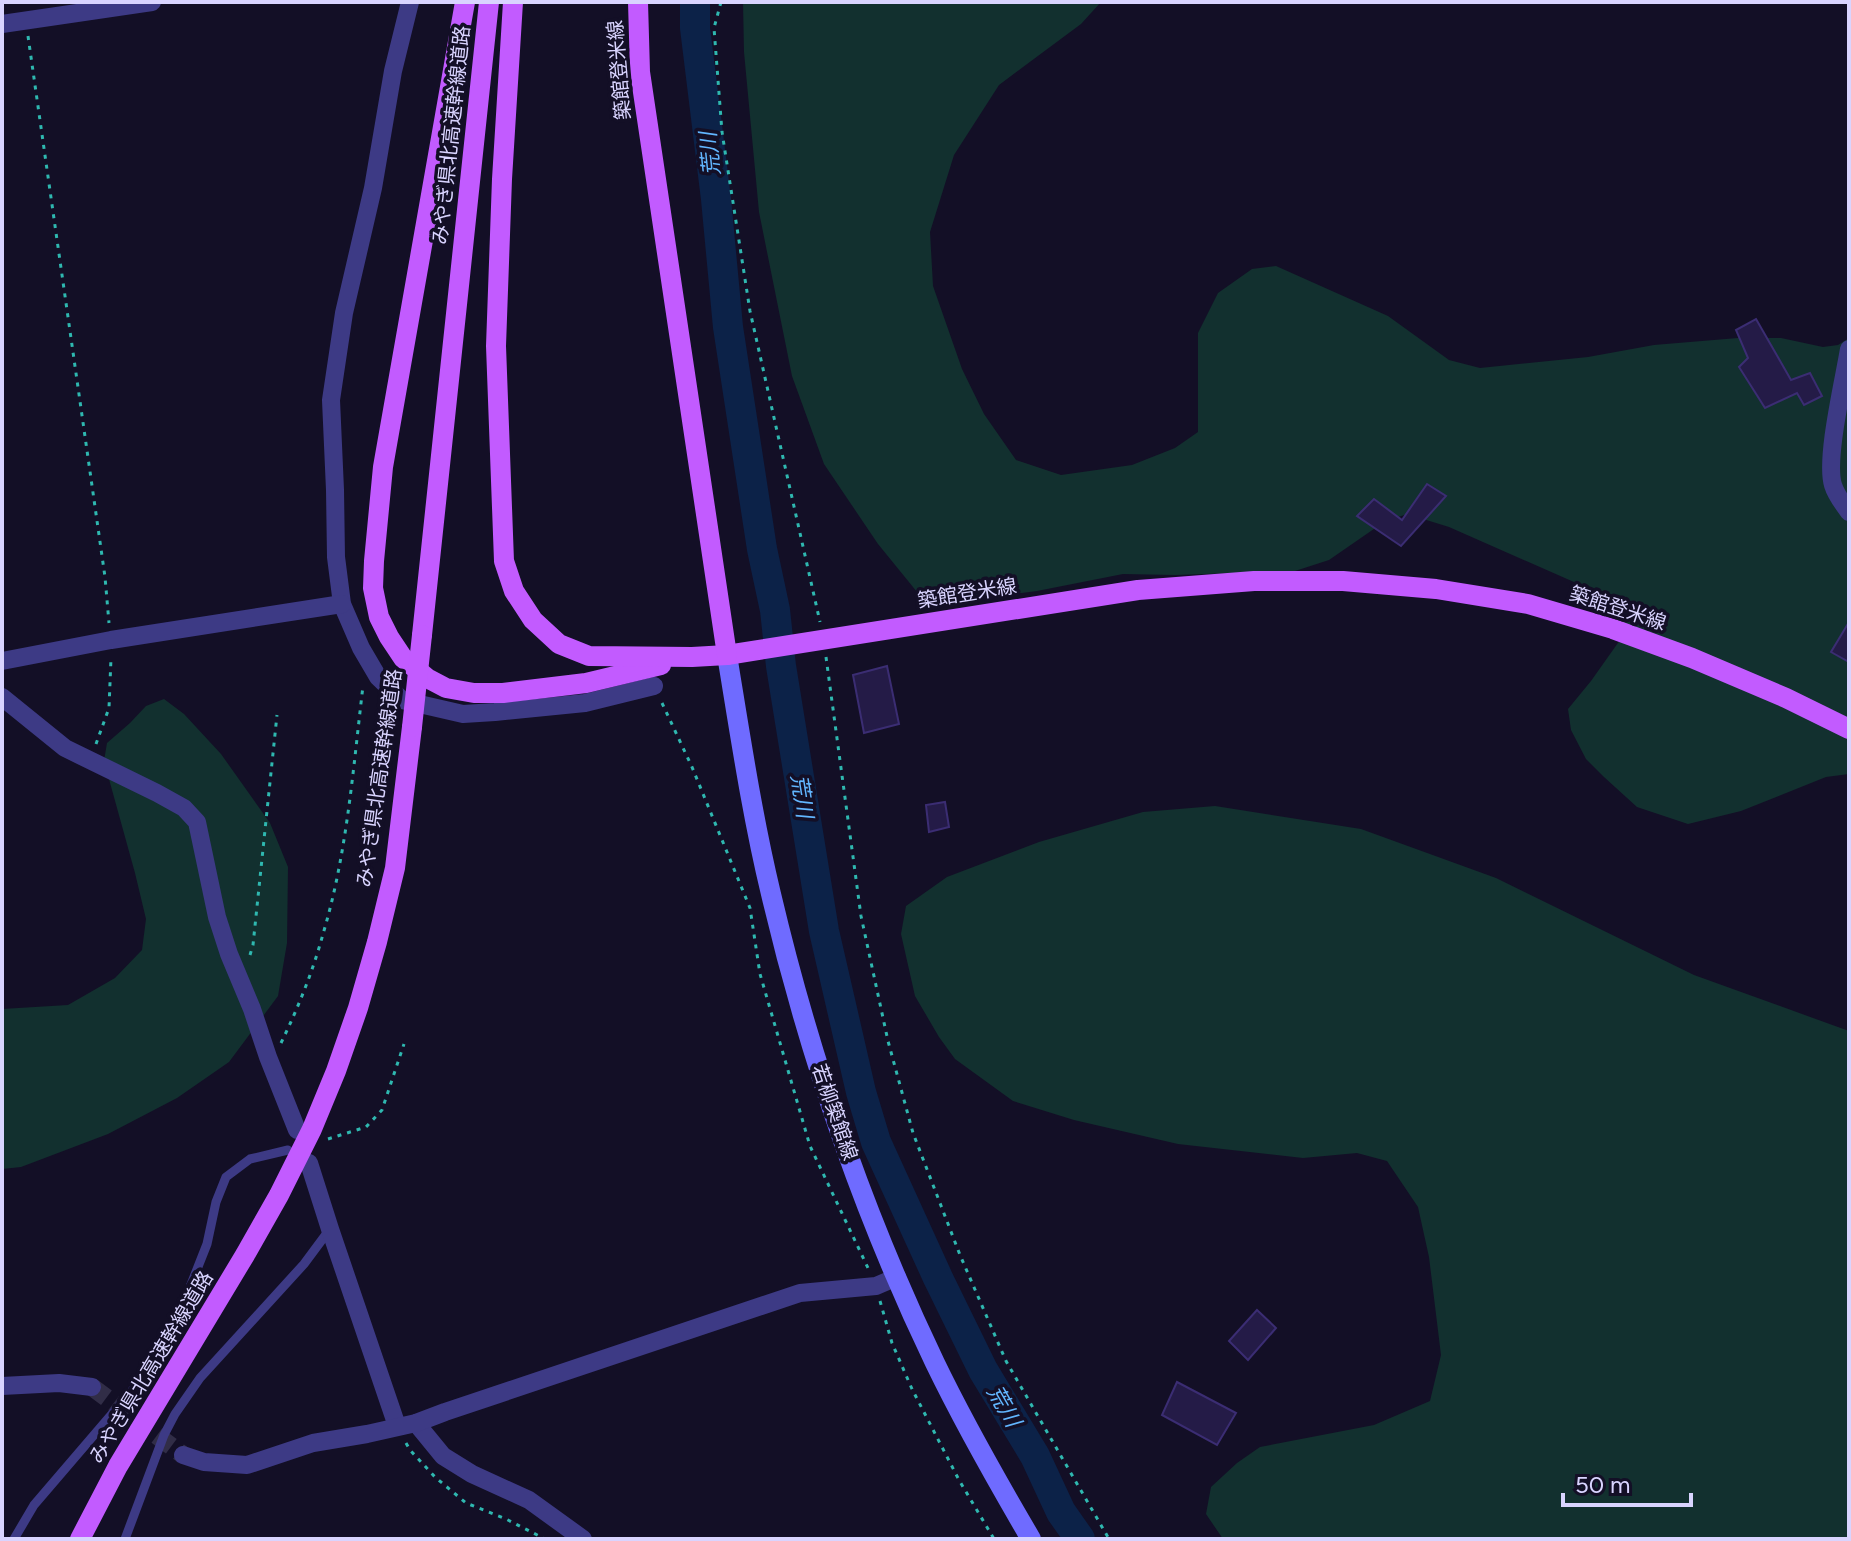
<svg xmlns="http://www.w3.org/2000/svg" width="1851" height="1541" viewBox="0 0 1851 1541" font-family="Figtree,'Noto Sans JP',sans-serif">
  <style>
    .green { fill: #12302f }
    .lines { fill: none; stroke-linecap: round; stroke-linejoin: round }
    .river { stroke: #0c2248; stroke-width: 30 }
    .building { fill: #241b47; stroke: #3b2d73; stroke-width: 2 }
    .minor-tunnel { stroke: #312d47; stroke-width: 18; stroke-dasharray: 18 9; stroke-linecap: butt }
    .path { stroke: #2fb8b0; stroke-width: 3; stroke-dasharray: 4 6; stroke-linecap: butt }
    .service { stroke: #3d3a85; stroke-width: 9 }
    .minor { stroke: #3d3a85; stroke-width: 18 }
    .secondary { stroke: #6f6bff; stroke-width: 20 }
    .primary { stroke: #c25bff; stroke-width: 20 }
    .primary-bridge { stroke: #c25bff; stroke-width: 20 }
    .labels { text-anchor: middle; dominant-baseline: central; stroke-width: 7; stroke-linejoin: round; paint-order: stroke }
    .street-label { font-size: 20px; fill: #d9d4ff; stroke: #130f26 }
    .water-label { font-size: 22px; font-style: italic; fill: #62b6ff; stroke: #130f26 }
  </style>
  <rect width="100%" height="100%" fill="#130f26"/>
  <g class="green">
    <polygon points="743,2 1101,2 1081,24 999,85 954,155 930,232 933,286 962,369 984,414 1016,460 1061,475 1132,465 1175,448 1198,432 1198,333 1218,293 1252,269 1276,266 1388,316 1449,360 1480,368 1588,357 1654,345 1738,338 1781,338 1823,347 1838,345 1849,338 1849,774 1826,777 1741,811 1688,824 1637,807 1604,777 1586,759 1571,730 1568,709 1591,681 1620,640 1621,623 1611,609 1583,586 1449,527 1407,514 1384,522 1329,560 1295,571 1175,575 1123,574 1037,591 962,601 926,603 878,544 824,464 792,376 759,212 744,52"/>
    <polygon points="164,699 184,714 221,754 270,823 288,867 287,943 278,996 229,1062 177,1098 108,1134 21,1167 2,1169 2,1009 68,1005 115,978 142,950 146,919 135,873 104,761 107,743 130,723 146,706"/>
    <polygon points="1215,806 1361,829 1496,878 1694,975 1849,1031 1849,1539 1223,1539 1206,1514 1211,1487 1237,1463 1260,1447 1374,1425 1430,1401 1441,1355 1429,1257 1418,1207 1387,1161 1357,1153 1303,1158 1178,1144 1074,1120 1013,1101 955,1059 939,1037 915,996 901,934 906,906 947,877 1039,842 1143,812"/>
  </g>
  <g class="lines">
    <polyline class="river" points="695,2 695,28 716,199 728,327 762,549 775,610 781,666 824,931 861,1092 876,1142 938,1278 983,1370 1035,1456 1061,1512 1080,1539"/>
  </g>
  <g class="building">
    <polygon points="1756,319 1791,380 1810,373 1822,396 1804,405 1797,393 1765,408 1739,367 1748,358 1736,330"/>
    <polygon points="1427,484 1446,496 1401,546 1357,516 1374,499 1402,520"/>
    <polygon points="1849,622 1849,662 1831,652"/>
    <polygon points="887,666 899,724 864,733 853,675"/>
    <polygon points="945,802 949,827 929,832 926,805"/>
    <polygon points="1257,1310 1276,1328 1248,1360 1229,1341"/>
    <polygon points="1177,1382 1236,1413 1217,1445 1162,1415"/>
  </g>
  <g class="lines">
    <polyline class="minor-tunnel" points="92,1387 183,1455"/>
    <g class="path">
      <polyline points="721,2 714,28 722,132 750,311 820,622"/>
      <polyline points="28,36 105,577 109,623"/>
      <polyline points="826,657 861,916 888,1041 913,1133 960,1255 1006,1361 1109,1539"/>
      <polyline points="662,703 692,767 750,908 760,974 810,1146 868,1268"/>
      <polyline points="96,744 109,708 111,658"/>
      <polyline points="250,955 253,945 277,715"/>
      <path d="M 281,1043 C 298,1008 313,971 323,934 C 347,854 353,769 363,686"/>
      <polyline points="328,1139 366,1127 382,1110 404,1044"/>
      <polyline points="880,1301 892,1343 912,1389 959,1480 994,1539"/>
      <polyline points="406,1443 410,1450 435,1477 466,1503 506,1519 545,1539"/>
    </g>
    <g class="service">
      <polyline points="14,1539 34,1505 154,1365 175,1325 207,1244 216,1202 226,1177 250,1159 288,1150"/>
      <polyline points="125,1539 164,1435 175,1414 200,1378 304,1264 330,1229"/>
    </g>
    <g class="minor">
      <polyline points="410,2 393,71 373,188 344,313 331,400 335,490 336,557 342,604 361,648 378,677 402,700 463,714 495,712 585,703 654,686"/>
      <polyline points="2,24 152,2"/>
      <path d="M 1849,349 C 1844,380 1825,459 1833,485 C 1836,495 1843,504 1849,512"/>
      <polyline points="2,661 111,640 342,604"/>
      <polyline points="2,697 65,748 157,793 184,808 197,822 217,917 229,954 252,1009 268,1057 297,1130"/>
      <polyline points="309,1163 330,1229 397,1426"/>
      <polyline points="2,1386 59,1383 92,1387"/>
      <polyline points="416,1423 443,1456 472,1474 529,1500 583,1539"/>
      <polyline points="183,1455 204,1462 247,1465 313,1443 367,1434 416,1423 445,1412 800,1293 876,1286 897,1277"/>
    </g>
    <path class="secondary" d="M 727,655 C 740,734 752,815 771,894 C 809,1055 863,1213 935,1363 C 964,1423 997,1481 1031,1539"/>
    <g class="primary">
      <polyline points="465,2 383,467 374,561 373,588 379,617 389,637 403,658 427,678 446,688 474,693 503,693 586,683 661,665"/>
      <polyline points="513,2 502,179 496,346 504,561 514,591 533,620 559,644 589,656 692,657 727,655 1138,590 1254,581 1343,581 1436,589 1528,604 1613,629 1692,658 1786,698 1849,729"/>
      <polyline points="638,2 640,72 727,655"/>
      <polyline points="422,635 489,2"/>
      <polyline points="80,1539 118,1466 245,1255 279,1195 312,1129 336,1071 358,1008 377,942 395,868 412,727"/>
    </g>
    <polyline class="primary-bridge" points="412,727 422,635"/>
  </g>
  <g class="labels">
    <g class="street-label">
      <text transform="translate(619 70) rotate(-95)">築館登米線</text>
      <text transform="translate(451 135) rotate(-84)">みやぎ県北高速幹線道路</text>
      <text transform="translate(967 593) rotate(-9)">築館登米線</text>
      <text transform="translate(1618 608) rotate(18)">築館登米線</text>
      <text transform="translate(379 778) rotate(-82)">みやぎ県北高速幹線道路</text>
      <text transform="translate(835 1112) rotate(71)">若柳築館線</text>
      <text transform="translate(151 1367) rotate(-59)">みやぎ県北高速幹線道路</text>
    </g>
    <g class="water-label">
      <text transform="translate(710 154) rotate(-96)">荒川</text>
      <text transform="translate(802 796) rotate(81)">荒川</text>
      <text transform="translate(1004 1406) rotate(60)">荒川</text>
    </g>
  </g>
  <rect width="1851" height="1541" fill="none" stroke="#d9d4ff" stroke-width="8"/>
  <path d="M1563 1493v12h128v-12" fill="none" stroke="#d9d4ff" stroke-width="4"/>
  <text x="1575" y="1493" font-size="24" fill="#d9d4ff" stroke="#130f26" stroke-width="6" paint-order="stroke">50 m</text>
</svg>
